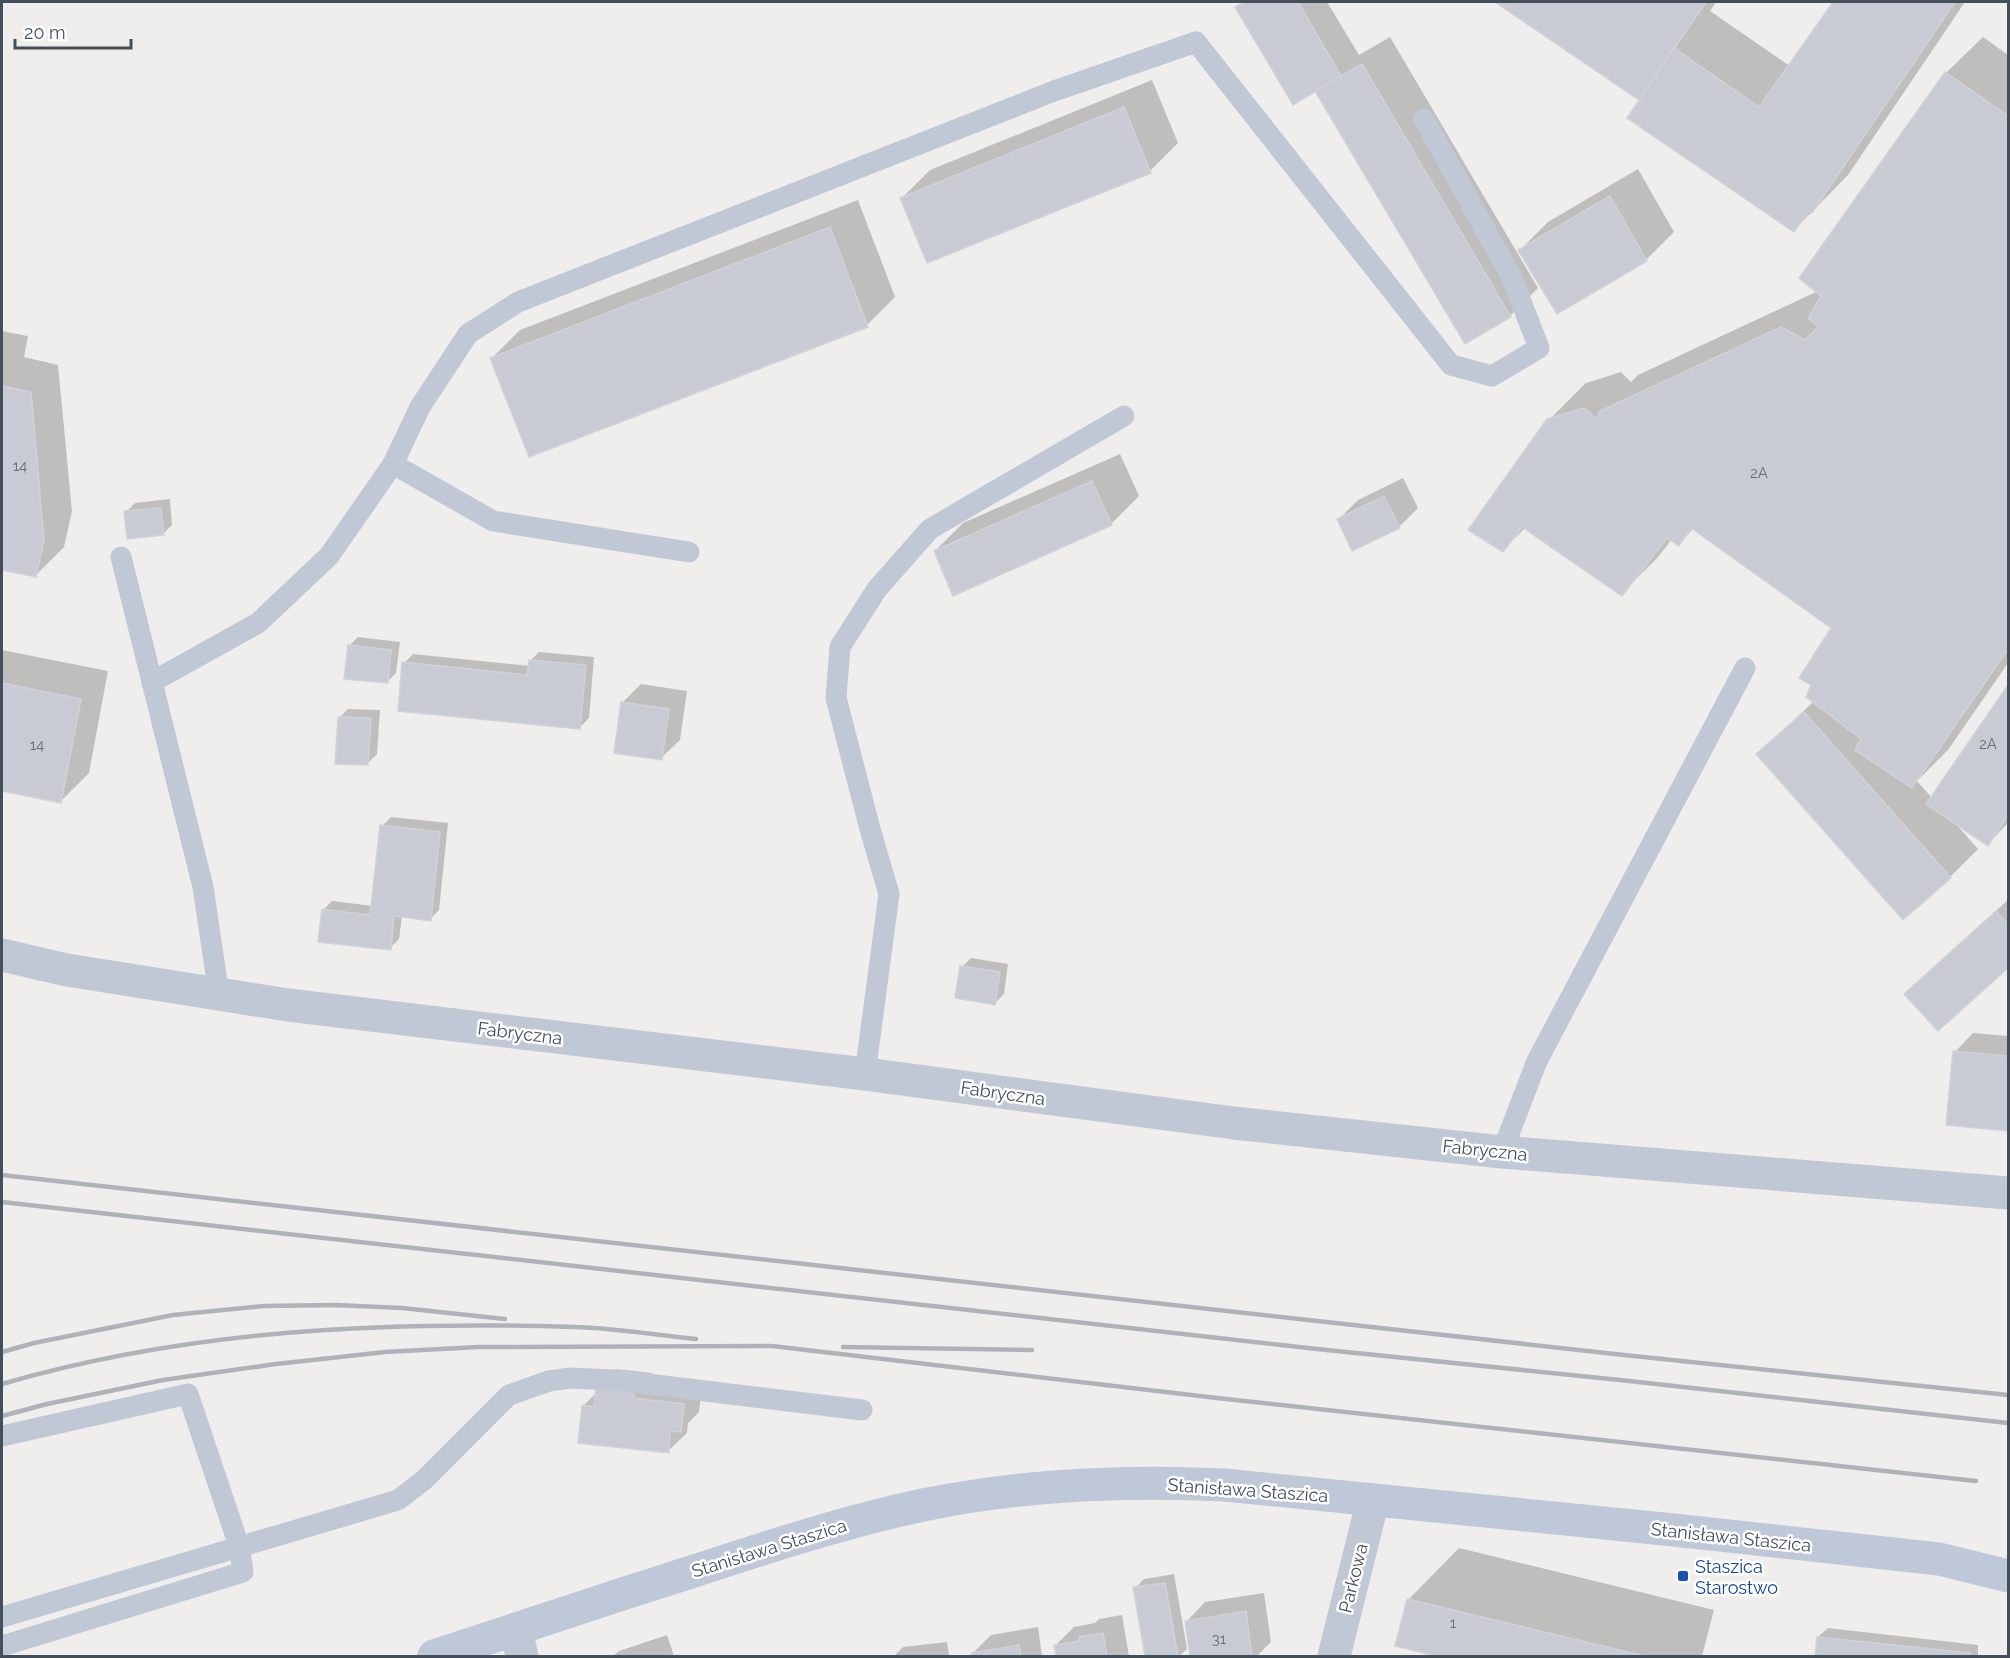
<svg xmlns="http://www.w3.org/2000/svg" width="2010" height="1658" viewBox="0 0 2010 1658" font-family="Raleway,sans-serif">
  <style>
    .shadow { fill: #0003 }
    .building { fill: #c9cbd4; stroke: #d1d2d9; stroke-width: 1.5 }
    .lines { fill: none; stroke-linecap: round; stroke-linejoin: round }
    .lane { stroke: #bfc8d4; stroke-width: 21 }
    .street { stroke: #bfc8d4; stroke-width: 33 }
    .secondary { stroke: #bec8d8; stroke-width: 33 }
    .rail { stroke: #afb2b8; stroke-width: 4.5 }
    .transit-dot { fill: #1a4fb4; stroke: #fff; stroke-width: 2 }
    .labels { text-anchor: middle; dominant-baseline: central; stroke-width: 5; stroke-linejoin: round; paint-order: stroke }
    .number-label { font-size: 15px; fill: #656e7a }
    .street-label { font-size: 18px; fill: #444f5c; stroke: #fff }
    .transit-label { font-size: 18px; fill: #164399; stroke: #fff; text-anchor: start }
  </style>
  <rect width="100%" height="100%" fill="#f0eded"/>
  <g class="shadow">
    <polygon points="1243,2 1327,2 1359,55 1390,37 1538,288 1510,316 1465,342 1316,89 1237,8"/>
    <polygon points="1497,2 1716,2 1710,11 1790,66 1835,2 1965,2 1848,175 1794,230 1641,100"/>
    <polygon points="1983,37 2008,55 2008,663 1948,750 1917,781 1932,798 2008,687 2008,823 1988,844 1955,823 1978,849 1950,877 1758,754 1814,701 1833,627 1694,528 1679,544 1672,539 1658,557 1621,594 1525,528 1503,550 1549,420 1586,383 1621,372 1631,382 1638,375 1818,291 1946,73"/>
    <polygon points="1152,80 1178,143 1150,171 902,198 930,170"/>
    <polygon points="1638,169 1674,232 1647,259 1557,312 1520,250 1548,222"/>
    <polygon points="858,200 895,297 867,325 492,358 520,330"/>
    <polygon points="2,331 28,336 24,357 58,365 72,511 64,547 36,575 2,568"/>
    <polygon points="1120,454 1139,496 1111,524 954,594 935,551 963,523"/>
    <polygon points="1403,478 1418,508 1399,527 1353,549 1339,519 1358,500"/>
    <polygon points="170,499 172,525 163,534 126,512 135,503"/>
    <polygon points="358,637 400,642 396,673 387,682 349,646"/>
    <polygon points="2,650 108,671 89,773 61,801 2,790"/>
    <polygon points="539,652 594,657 589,718 580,727 404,663 413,654 530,666 530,661"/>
    <polygon points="641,684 687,691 680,740 661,758 622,703"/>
    <polygon points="348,709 380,710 377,754 368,763 339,718"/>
    <polygon points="391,817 448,823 439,910 430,919 402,916 399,939 390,948 323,910 332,901 373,906 382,826"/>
    <polygon points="2008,900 2008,965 1938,1029 1925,975"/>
    <polygon points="971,958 1008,964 1004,994 995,1003 962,967"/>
    <polygon points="1973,1033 2008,1036 2008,1130 1948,1124 1955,1052"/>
    <polygon points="616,1369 652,1373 652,1380 702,1385 699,1412 688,1423 687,1433 668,1451 583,1406 597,1392 597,1387"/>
    <polygon points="1459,1548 1714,1610 1702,1656 1442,1656 1396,1645 1408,1600"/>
    <polygon points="1174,1574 1187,1649 1179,1656 1147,1656 1135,1588 1144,1579"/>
    <polygon points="1264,1593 1271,1642 1257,1656 1192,1656 1187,1621 1205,1602"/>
    <polygon points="1122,1615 1129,1656 1058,1656 1056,1645 1074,1627 1095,1623 1099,1619"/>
    <polygon points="1038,1627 1042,1656 973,1656 973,1653 991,1635"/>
    <polygon points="1828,1628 1978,1645 1978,1656 1816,1656 1818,1637"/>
    <polygon points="667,1635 674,1656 613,1656 619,1651"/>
    <polygon points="947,1642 949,1656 889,1656 895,1655 903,1647"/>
  </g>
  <g class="building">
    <polygon points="1245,2 1298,2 1341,76 1293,105 1235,7"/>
    <polygon points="1495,2 1706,2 1639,100"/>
    <polygon points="1833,2 1955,2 1812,213 1808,212 1794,232 1627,118 1674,48 1759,107"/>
    <polygon points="1362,64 1511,317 1465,344 1315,91"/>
    <polygon points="1945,72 2008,116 2008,649 1912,788 1855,750 1861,739 1806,697 1811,685 1799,678 1831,628 1691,528 1679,546 1667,538 1622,596 1522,527 1503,552 1468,530 1547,419 1584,408 1597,419 1600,411 1781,327 1805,340 1818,327 1808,318 1821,296 1799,278"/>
    <polygon points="1124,107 1151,173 927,263 900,198"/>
    <polygon points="1610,196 1647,261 1557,314 1518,250"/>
    <polygon points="830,227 868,327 529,457 490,358"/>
    <polygon points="2,386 31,392 44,540 36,577 2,570"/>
    <polygon points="1092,481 1112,525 953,596 934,551"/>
    <polygon points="1384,496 1400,528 1352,551 1337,519"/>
    <polygon points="161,508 164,535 127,539 124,511"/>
    <polygon points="348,645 391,650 388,683 344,679"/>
    <polygon points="529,660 586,665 580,729 398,711 402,662 527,675"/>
    <polygon points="2,683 81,699 61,803 2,791"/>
    <polygon points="2008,685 2008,815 1988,846 1926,804"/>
    <polygon points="621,702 669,709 662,760 614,753"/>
    <polygon points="1804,712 1951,878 1903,920 1756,754"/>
    <polygon points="338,717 371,718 368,765 335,764"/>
    <polygon points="380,825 440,832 431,921 394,916 391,950 318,942 322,909 370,915"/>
    <polygon points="1996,911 2008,925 2008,968 1938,1031 1904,994"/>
    <polygon points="960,966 1000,972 995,1005 955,998"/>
    <polygon points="1953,1051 2008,1056 2008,1131 1946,1125"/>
    <polygon points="596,1387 634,1391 634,1398 684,1404 681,1432 670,1431 669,1453 578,1443 582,1405 594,1407"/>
    <polygon points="1165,1583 1178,1656 1145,1656 1133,1587"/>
    <polygon points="1407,1599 1644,1656 1436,1656 1395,1646"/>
    <polygon points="1246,1611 1252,1656 1190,1656 1185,1621"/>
    <polygon points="1103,1633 1107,1656 1056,1656 1054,1645 1079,1641 1079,1637"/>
    <polygon points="1817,1637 1970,1653 1970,1656 1815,1656"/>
    <polygon points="1019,1645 1021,1656 972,1656 971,1653"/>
  </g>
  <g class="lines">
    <g class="lane">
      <polyline points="393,464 493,521 689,552"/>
      <polyline points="121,557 203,887 219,995"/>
      <polyline points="152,682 258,623 329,556 393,464 420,407 468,334 518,302 1054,91 1196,42 1451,365 1492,376 1539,348 1512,278 1424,119"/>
      <polyline points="865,1074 889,894 870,829 836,698 840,647 877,589 930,529 1124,416"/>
      <polyline points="1502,1152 1537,1061 1745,668"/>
      <polyline points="2,1436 188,1394 239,1546 243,1572 2,1646"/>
      <polyline points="2,1617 398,1500 424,1480 509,1395 549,1381 570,1378 615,1380 862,1410"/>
    </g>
    <g class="street">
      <polyline points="2,955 67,970 288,1005 865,1074 1234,1123 1502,1152 2008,1193"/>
      <polyline points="516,1629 522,1656"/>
      <polyline points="1334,1656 1373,1500"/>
    </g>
    <path class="secondary" d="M 434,1656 C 518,1628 603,1600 688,1573 C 765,1548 843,1522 923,1505 C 1021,1485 1125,1480 1225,1485 L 1674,1530 L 1939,1559 L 2008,1576"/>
    <g class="rail">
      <polyline points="2,1175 1624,1355 2008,1395"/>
      <polyline points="2,1202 1317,1349 1620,1380 2008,1423"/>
      <polyline points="843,1347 1032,1350"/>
      <polyline points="2,1352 34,1343 173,1315 264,1306 335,1305 402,1308 505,1319"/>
      <path d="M 2,1384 C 187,1330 382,1321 574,1327 C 615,1328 656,1335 696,1339"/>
      <polyline points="2,1416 47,1404 163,1380 276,1364 385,1352 478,1347 772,1346 1217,1398 1976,1481"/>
    </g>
  </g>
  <rect class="transit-dot" x="1677" y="1570" width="12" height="12" rx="3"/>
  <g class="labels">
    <g class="number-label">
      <text x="20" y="466">14</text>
      <text x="1759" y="473">2A</text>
      <text x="1988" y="744">2A</text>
      <text x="37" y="745">14</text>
      <text x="1453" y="1623">1</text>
      <text x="1219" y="1639">31</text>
    </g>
    <g class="street-label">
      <text transform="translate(520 1033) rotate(7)">Fabryczna</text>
      <text transform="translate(1003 1093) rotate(8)">Fabryczna</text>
      <text transform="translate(1485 1150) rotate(6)">Fabryczna</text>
      <text transform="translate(1248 1490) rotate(4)">Stanisława Staszica</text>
      <text transform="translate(1731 1537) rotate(6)">Stanisława Staszica</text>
      <text transform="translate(769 1548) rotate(-17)">Stanisława Staszica</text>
      <text transform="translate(1353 1578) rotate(-76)">Parkowa</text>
    </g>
    <g class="transit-label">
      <text x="1695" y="1566">Staszica<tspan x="1695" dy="21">Starostwo</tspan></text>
    </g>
  </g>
  <rect width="2010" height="1658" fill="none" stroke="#444f5c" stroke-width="6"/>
  <path d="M15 39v9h116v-9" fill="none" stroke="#444f5c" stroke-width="3"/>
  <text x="24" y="39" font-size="18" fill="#444f5c" stroke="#ffffff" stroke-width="4.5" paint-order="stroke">20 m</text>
</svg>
